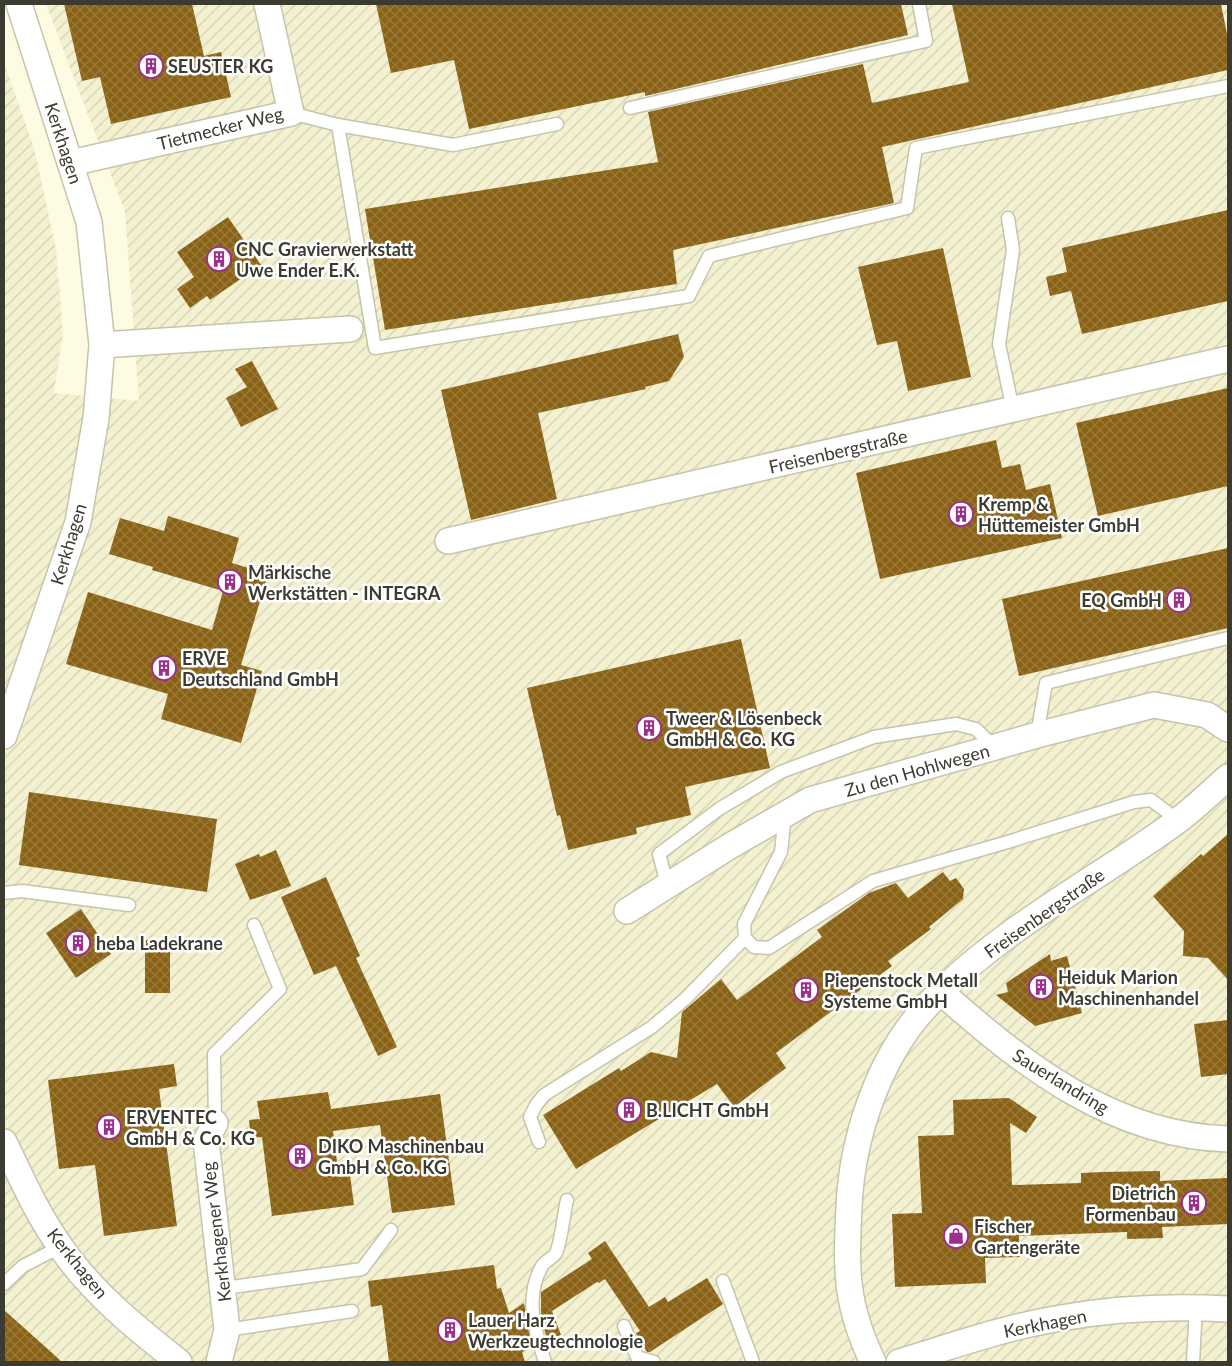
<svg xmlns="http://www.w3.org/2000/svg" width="1232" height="1366" viewBox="0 0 1232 1366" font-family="Lato,sans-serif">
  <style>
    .industrial { fill: url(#industrial-furrows) }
    .building { fill: url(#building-cross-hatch) }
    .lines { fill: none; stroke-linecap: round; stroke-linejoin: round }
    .lane-casing { stroke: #c6c4ab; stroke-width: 15 }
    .street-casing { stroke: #c6c4ab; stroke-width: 28 }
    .lane { stroke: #fff; stroke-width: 12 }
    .street { stroke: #fff; stroke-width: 25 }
    .labels { text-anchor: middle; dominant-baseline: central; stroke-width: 5; stroke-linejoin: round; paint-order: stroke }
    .poi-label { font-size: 18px; font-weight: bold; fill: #3c3b31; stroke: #fff; text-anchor: start }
    .street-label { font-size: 18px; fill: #3c3b31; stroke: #fff }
  </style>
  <defs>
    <pattern id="industrial-furrows" width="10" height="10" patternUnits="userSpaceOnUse" patternTransform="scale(1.25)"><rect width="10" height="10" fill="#f3f1d0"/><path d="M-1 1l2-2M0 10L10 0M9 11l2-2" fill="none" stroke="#d1d0b3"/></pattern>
    <pattern id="building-cross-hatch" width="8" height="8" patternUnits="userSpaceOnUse" patternTransform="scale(1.25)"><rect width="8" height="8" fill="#8b6214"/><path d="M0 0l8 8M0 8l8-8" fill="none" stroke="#997a3f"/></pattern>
  </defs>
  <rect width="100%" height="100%" fill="#fdfbe1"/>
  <polygon class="industrial" points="46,4 1228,4 1228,1362 4,1362 4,63 34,148 56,249 63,334 54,393 139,401 125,212"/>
  <g class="building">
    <polygon points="64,4 192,4 204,56 221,52 231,97 111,124 100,77 82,81"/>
    <polygon points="376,4 901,4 908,35 645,96 645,92 469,129 454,60 391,73"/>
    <polygon points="952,4 1221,4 1228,39 1228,70 882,147 894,203 673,250 677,284 385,330 365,209 658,162 648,112 863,64 872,103 969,82"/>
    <polygon points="1228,210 1228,301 1082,334 1071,291 1050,296 1046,277 1067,272 1062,248"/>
    <polygon points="228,217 261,265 210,300 207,296 190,308 177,289 194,277 177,252"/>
    <polygon points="943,248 971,377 908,391 897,341 877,345 858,267"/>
    <polygon points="678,334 684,357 669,381 645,387 646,389 538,413 557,499 471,520 441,390"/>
    <polygon points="252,361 278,409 241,427 226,398 247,387 235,369"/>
    <polygon points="1228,388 1228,486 1098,516 1076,423"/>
    <polygon points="996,440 1002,468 1020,464 1026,490 1050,484 1062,538 880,579 856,473"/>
    <polygon points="168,516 239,538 232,563 268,574 241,665 262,671 241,743 161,719 168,694 66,664 88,592 212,630 223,591 152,570 153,567 109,554 120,518 164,531"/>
    <polygon points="1228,548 1228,628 1019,676 1002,599"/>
    <polygon points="741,639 770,768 685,787 691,815 636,828 637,834 568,850 560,815 557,816 527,688"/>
    <polygon points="29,792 217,819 207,892 19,865"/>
    <polygon points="1228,834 1228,980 1208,958 1183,956 1184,931 1153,896 1201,854 1203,856"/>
    <polygon points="276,850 291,886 250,900 235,864 259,854 260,857"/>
    <polygon points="943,872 950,881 956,878 964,889 963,899 929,927 931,929 888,961 892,966 776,1053 786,1068 734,1107 717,1084 576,1169 543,1115 619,1068 621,1071 651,1052 677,1058 682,1012 721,979 737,1000 822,937 817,930 869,893 896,883 908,898"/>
    <polygon points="326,877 360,956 356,958 397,1047 378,1056 336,966 314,975 281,897"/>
    <polygon points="81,909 111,954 76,978 46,933"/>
    <rect x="145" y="940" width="25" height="53"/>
    <polygon points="1050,954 1051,961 1067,956 1082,1013 1035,1026 996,995 1008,992 1006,983"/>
    <polygon points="1228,1020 1228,1074 1201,1077 1194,1024"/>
    <polygon points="174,1064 177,1086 159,1089 177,1226 104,1236 95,1165 59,1169 48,1080"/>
    <polygon points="328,1092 331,1109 440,1094 455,1205 392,1213 380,1125 333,1131 339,1177 350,1175 354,1205 272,1216 262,1137 251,1138 249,1120 260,1119 257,1101"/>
    <polygon points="1009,1098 1037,1117 1026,1133 1010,1123 1012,1185 1081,1183 1081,1173 1102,1172 1160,1171 1160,1181 1228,1178 1228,1224 1162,1227 1163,1238 1127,1239 1127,1232 1019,1236 1020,1257 985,1258 986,1283 895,1287 892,1214 922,1213 918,1136 954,1135 953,1100"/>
    <polygon points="605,1241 649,1307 665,1297 668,1302 707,1278 723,1304 650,1352 647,1352 637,1336 636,1333 640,1331 605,1279 599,1283 597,1282 552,1311 561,1335 547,1341 541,1313 541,1292 592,1259 588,1253"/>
    <polygon points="494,1265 497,1289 501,1288 509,1313 524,1303 532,1348 522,1352 525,1362 389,1362 382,1305 371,1307 368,1281"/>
    <polygon points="4,1310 50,1351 62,1362 4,1362"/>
  </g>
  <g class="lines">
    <defs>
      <g id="lane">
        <polyline points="630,108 926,41 919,4"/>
        <polyline points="291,113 338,125 453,145 557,124"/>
        <polyline points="338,125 375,348 689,296 709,256 907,208 916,148 1228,86"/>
        <polyline points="1008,218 1013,250 999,344 1013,410"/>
        <polyline points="1037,735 1046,683 1228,638"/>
        <polyline points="785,815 781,852 744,924 745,938 754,947 769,948 873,881 1011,841 1134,802 1151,800 1178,820"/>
        <polyline points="668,888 659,854 719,809 781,772 874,737 956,724 976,729 995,748"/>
        <polyline points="4,893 22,891 129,905"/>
        <polyline points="215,1123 214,1054 280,989 254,925"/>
        <polyline points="539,1142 530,1117 536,1105 544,1095 652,1027 685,999 745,938"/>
        <polyline points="723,1281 753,1362"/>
        <polyline points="4,1284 23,1266 60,1247"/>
        <polyline points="224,1288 362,1269 391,1230"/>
        <polyline points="624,1326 637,1357 654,1362"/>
        <polyline points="227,1330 352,1311"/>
        <path d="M 545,1362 C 535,1330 524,1298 542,1266 C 545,1261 553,1258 556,1253 C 561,1243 564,1212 567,1200"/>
        <polyline points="1193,1362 1196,1307"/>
      </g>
      <g id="street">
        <polyline points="71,163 291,113 267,4"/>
        <polyline points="102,345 350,329"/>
        <polyline points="448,541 1228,359"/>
        <polyline points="4,736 78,522 96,418 102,345 89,222 19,4"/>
        <polyline points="627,911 730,846 810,800 1037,735 1154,705 1207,715 1228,729"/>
        <path d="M 941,992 C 1023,1065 1114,1136 1228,1139"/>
        <polyline points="215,1123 206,1141 227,1330 219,1362"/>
        <path d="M 4,1142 C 21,1177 37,1214 60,1246 C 90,1291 137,1329 179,1362"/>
        <path d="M 873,1362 C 845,1304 846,1270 849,1207 C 852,1139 877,1062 923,1010 C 994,932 1092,883 1176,822 C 1195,808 1211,792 1228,777"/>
        <path d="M 899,1362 C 952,1346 1006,1327 1061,1318 C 1116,1308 1172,1306 1228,1309"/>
      </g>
    </defs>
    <use href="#lane" class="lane-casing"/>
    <use href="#street" class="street-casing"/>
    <use href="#lane" class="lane"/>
    <use href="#street" class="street"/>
  </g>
  <defs>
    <symbol id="building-ring" viewBox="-11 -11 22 22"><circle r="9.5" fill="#fff" stroke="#9c2e8d" stroke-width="1.5"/><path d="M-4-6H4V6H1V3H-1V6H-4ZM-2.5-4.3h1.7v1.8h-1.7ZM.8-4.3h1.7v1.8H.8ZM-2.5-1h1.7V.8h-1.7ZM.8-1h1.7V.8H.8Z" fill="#9c2e8d"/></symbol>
    <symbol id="shop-ring" viewBox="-11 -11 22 22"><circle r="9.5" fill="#fff" stroke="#9c2e8d" stroke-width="1.5"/><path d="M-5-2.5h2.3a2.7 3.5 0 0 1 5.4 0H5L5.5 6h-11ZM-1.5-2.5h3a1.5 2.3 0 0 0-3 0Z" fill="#9c2e8d"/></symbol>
  </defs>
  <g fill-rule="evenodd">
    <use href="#building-ring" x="137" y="52" width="28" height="28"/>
    <use href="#building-ring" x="205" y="245" width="28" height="28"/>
    <use href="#building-ring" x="947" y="500" width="28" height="28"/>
    <use href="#building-ring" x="216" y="568" width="28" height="28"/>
    <use href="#building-ring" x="1165" y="586" width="28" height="28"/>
    <use href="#building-ring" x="150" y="654" width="28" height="28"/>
    <use href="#building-ring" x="635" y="714" width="28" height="28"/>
    <use href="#building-ring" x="64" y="929" width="28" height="28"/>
    <use href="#building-ring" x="1027" y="973" width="28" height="28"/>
    <use href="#building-ring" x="792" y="976" width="28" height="28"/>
    <use href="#building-ring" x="615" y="1096" width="28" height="28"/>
    <use href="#building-ring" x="95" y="1113" width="28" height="28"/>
    <use href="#building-ring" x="286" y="1142" width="28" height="28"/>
    <use href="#building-ring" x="1180" y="1189" width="28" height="28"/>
    <use href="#shop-ring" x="942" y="1222" width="28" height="28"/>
    <use href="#building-ring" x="436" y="1316" width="28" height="28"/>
  </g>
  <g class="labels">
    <g class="poi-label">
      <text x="168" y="66">SEUSTER KG</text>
      <text x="236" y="249">CNC Gravierwerkstatt<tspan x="236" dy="21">Uwe Ender E.K.</tspan></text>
      <text x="978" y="504">Kremp &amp;<tspan x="978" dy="21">Hüttemeister GmbH</tspan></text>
      <text x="248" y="572">Märkische<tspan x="248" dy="21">Werkstätten - INTEGRA</tspan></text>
      <text x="1162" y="600" text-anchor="end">EQ GmbH</text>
      <text x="182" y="658">ERVE<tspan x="182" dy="21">Deutschland GmbH</tspan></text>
      <text x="666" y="718">Tweer &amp; Lösenbeck<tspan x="666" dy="21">GmbH &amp; Co. KG</tspan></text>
      <text x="96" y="943">heba Ladekrane</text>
      <text x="1058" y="977">Heiduk Marion<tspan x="1058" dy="21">Maschinenhandel</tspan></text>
      <text x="824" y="980">Piepenstock Metall<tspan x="824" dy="21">Systeme GmbH</tspan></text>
      <text x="646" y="1110">B.LICHT GmbH</text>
      <text x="126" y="1117">ERVENTEC<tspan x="126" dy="21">GmbH &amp; Co. KG</tspan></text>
      <text x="318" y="1146">DIKO Maschinenbau<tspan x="318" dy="21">GmbH &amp; Co. KG</tspan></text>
      <text x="1176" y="1193" text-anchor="end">Dietrich<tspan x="1176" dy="21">Formenbau</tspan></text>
      <text x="974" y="1226">Fischer<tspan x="974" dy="21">Gartengeräte</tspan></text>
      <text x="468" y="1320">Lauer Harz<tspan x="468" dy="21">Werkzeugtechnologie</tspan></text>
    </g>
    <g class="street-label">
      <text transform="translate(220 128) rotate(-14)">Tietmecker Weg</text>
      <text transform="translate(64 143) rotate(72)">Kerkhagen</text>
      <text transform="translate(838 451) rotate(-13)">Freisenbergstraße</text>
      <text transform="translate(68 544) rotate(-73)">Kerkhagen</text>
      <text transform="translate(917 770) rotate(-16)">Zu den Hohlwegen</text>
      <text transform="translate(1044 913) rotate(-35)">Freisenbergstraße</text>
      <text transform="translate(1061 1081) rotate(31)">Sauerlandring</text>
      <text transform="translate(216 1232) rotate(-97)">Kerkhagener Weg</text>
      <text transform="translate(78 1263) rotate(51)">Kerkhagen</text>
      <text transform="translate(1045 1323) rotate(-11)">Kerkhagen</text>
    </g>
  </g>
  <rect width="1232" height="1366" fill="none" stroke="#3c3b31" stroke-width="10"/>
</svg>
